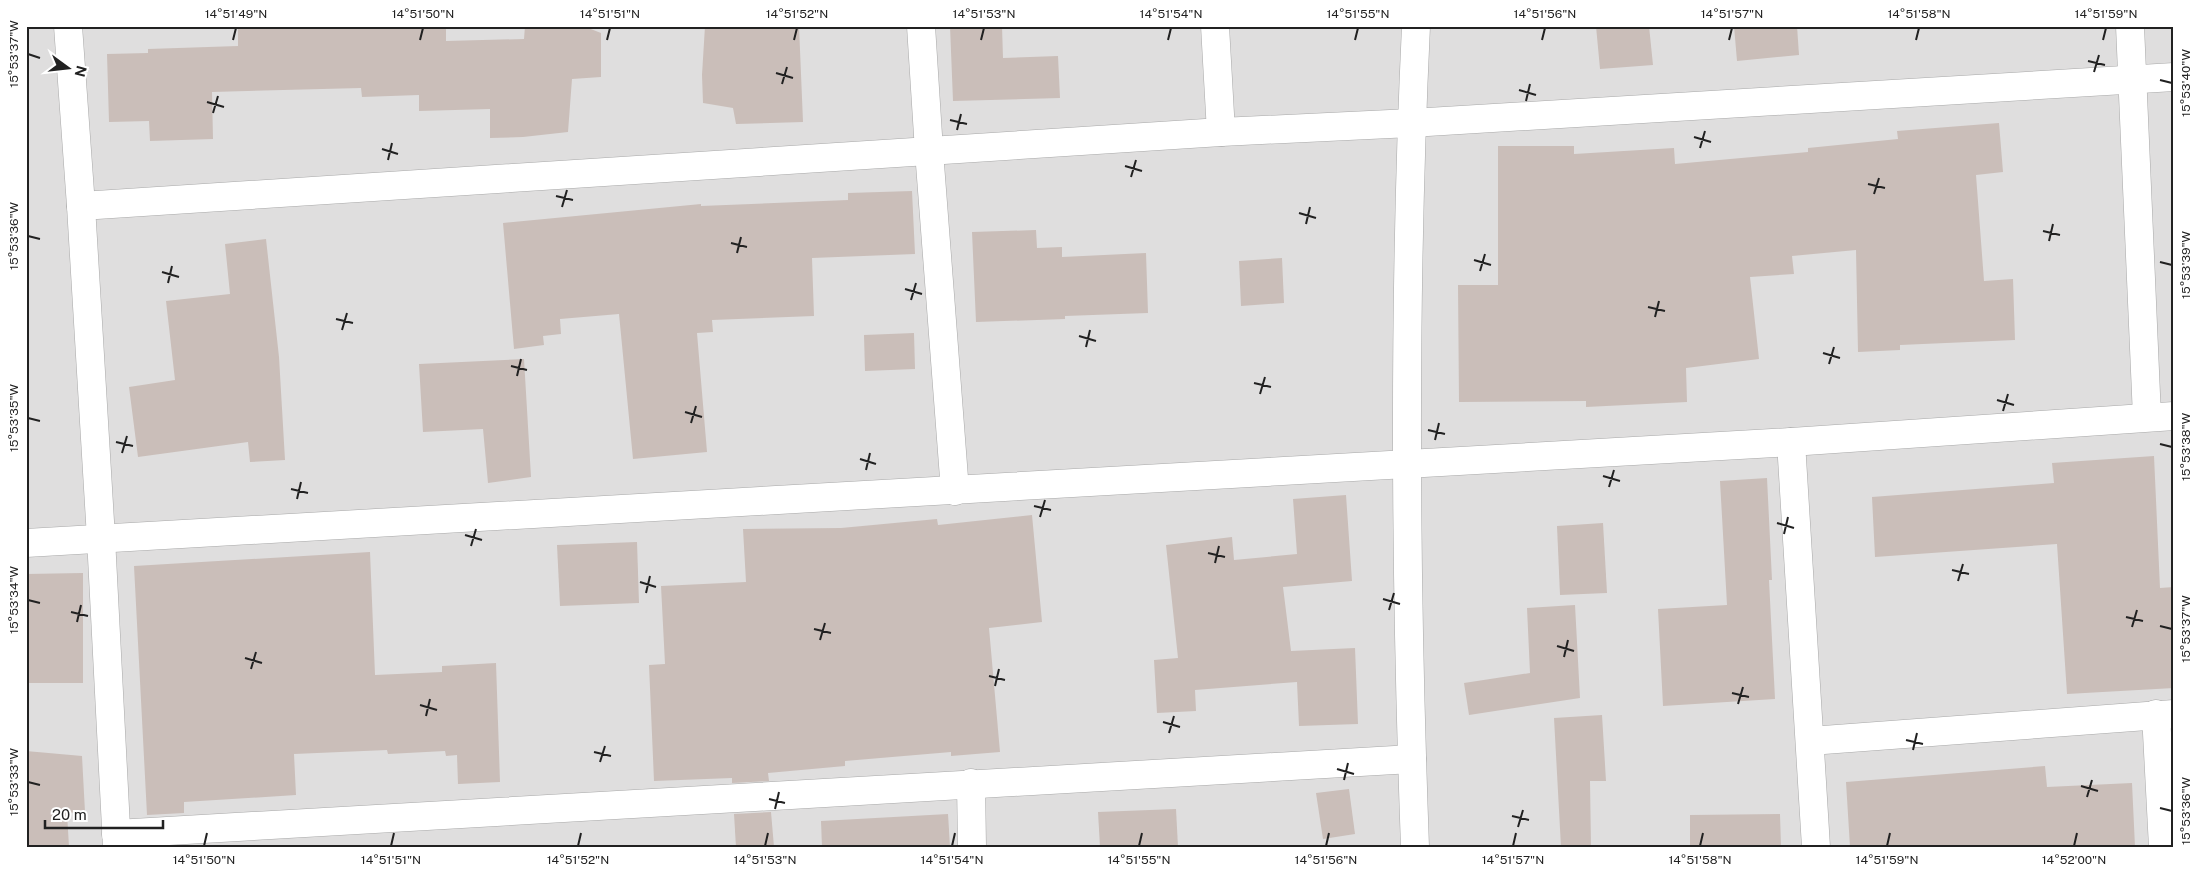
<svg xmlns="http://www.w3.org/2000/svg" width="2200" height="873" viewBox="0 0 2200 873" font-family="'Public Sans',sans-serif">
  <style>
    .residential { fill: #dfdede }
    .building { fill: #cabeb9 }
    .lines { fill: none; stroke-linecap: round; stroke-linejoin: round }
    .street-casing { stroke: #a8a8a8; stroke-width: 29 }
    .street { stroke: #fff; stroke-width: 28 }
    .ticks { fill: none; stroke: #212121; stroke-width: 2 }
    .neatline { fill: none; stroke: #212121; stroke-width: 2 }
    .ticks-label { font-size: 12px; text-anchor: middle; fill: #212121 }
  </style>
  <rect width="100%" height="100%" fill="#f2ede7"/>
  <rect class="residential" x="26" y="26" width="2148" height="821"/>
  <g class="building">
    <polygon points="238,26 446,26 446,41 524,39 525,26 583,26 601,33 601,77 572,79 568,132 523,137 490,138 490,109 419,111 419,95 362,97 361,88 212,92 213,139 150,141 149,121 109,122 107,54 148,53 148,49 238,46"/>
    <polygon points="705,26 799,26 803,122 736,124 733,108 703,103 702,75"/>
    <polygon points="950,26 1002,26 1003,58 1058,56 1060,98 953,101"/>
    <polygon points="1596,26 1649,26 1653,65 1600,69"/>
    <polygon points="1734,26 1797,26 1799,55 1737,61"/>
    <polygon points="1999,123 2003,172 1976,175 1984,281 2013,279 2015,340 1900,345 1900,350 1858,352 1856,250 1792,256 1794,274 1750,277 1759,359 1686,368 1687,402 1586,407 1586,401 1459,402 1458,285 1498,285 1498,146 1574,146 1574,154 1674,148 1675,164 1808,152 1808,148 1898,139 1897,131"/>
    <polygon points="912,191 915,254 812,258 814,316 712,320 713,332 697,333 707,452 633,459 619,314 560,319 561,334 543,336 544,345 514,349 503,223 701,204 701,206 848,200 848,193"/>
    <polygon points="1036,230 1037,248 1062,247 1062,257 1146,253 1148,313 1065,316 1065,319 976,322 972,232"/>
    <polygon points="266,239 279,357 285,460 250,462 248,442 138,457 129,387 175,380 166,301 230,294 225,244"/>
    <polygon points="1282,258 1284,303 1241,306 1239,261"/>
    <polygon points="914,333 915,369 865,371 864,335"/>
    <polygon points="524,359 531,477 488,483 483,429 423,432 419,364"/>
    <polygon points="2154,456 2160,588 2174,587 2174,688 2067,694 2057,544 1875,557 1872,497 2054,483 2052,463"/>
    <polygon points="1767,478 1772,580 1769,580 1775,699 1663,706 1658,609 1727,605 1720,481"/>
    <polygon points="1346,495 1352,581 1283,587 1291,651 1355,648 1358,724 1299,726 1297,682 1195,690 1196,711 1157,713 1154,660 1178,658 1166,545 1232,537 1234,560 1297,554 1293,499"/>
    <polygon points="1032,515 1042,622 989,628 1000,752 951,756 951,752 845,761 845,766 768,773 769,781 732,783 732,778 654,781 649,665 665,664 661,586 746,582 743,529 841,528 937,519 938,525"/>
    <polygon points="1603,523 1607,593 1560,595 1557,526"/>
    <polygon points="637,542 639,603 560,606 557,545"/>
    <polygon points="370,552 375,675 442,672 442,666 496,663 500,782 458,784 457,755 446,756 445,751 388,754 387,750 294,754 296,795 184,802 184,813 147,815 134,566"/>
    <polygon points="83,573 83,683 26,683 26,574"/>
    <polygon points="1575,605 1580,698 1469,715 1464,683 1530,673 1527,608"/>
    <polygon points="1602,715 1606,781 1590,781 1591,847 1561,847 1554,718"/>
    <polygon points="26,751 82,756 85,812 67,813 69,847 26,847"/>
    <polygon points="2045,766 2047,787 2132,783 2135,847 1850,847 1846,782"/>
    <polygon points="1349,789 1355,834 1323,839 1316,793"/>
    <polygon points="1176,809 1178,847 1100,847 1098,812"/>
    <polygon points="771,812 774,847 736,847 734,814"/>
    <polygon points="948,814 950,847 822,847 821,821"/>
    <polygon points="1780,814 1781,847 1690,847 1690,815"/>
  </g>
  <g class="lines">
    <defs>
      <g id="street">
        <polyline points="68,26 81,206 101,538 117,847"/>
        <polyline points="921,26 929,151 955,491"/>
        <polyline points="1215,26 1221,132"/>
        <polyline points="2130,26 2147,417"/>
        <polyline points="81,206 1221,132 1411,123 2174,77"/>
        <polyline points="1791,442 1816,847"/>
        <polyline points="26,543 1791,442 2174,416"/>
        <polyline points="2156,714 2163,847"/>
        <polyline points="1810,741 2174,714"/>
        <polyline points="971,783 972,847"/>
        <polyline points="116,834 1412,759"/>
        <path d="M 1415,847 C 1405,574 1403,299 1416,26"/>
      </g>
    </defs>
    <use href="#street" class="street-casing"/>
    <use href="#street" class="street"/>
  </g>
  <path class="ticks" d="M 233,40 L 236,28M 420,40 L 423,28M 607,40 L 610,28M 794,40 L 797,28M 981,40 L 984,28M 1168,40 L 1171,28M 1355,40 L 1358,28M 1542,40 L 1545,28M 1729,40 L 1732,28M 1916,40 L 1919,28M 2103,40 L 2106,28M 28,54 L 40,58M 2088,61 L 2105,65M 2094,72 L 2099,55M 776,73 L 793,78M 2160,80 L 2172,83M 782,84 L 787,67M 1519,90 L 1536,95M 1526,101 L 1530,84M 207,102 L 224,107M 213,113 L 218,96M 950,120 L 967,124M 957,130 L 961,114M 1694,137 L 1711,142M 1700,148 L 1705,131M 382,149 L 398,154M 388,160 L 392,143M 1125,166 L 1142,171M 1131,177 L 1136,160M 1868,184 L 1885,188M 1874,194 L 1879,178M 556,196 L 573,200M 562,207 L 567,190M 1299,213 L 1316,218M 1306,224 L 1310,207M 2043,231 L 2060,235M 28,236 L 40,239M 2049,241 L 2053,224M 731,243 L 747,247M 737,253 L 741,237M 1474,260 L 1491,265M 2160,262 L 2172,265M 1480,271 L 1485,254M 162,272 L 179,277M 168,283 L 172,266M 905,289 L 922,294M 911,300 L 916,283M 1648,307 L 1665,311M 1655,317 L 1659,301M 336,319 L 353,323M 342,330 L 347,313M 1079,336 L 1096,341M 1086,347 L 1090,330M 1823,353 L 1840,358M 1829,364 L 1834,347M 511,366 L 527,370M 517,376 L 521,359M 1254,383 L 1271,387M 1260,394 L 1265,377M 1997,400 L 2014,405M 2003,411 L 2008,394M 685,412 L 702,417M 28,418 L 40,421M 691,423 L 696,406M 1428,430 L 1445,434M 1435,440 L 1439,423M 116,442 L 133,446M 2160,444 L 2172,447M 122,453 L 127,436M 860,459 L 876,464M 866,470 L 870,453M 1603,476 L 1620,481M 1609,487 L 1614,470M 291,489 L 308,493M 297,499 L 301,482M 1034,506 L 1051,510M 1040,517 L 1045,500M 1777,523 L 1794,528M 1784,534 L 1788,517M 465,535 L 482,540M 471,546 L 476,529M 1208,553 L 1225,557M 1215,563 L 1219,546M 1952,570 L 1969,574M 1958,581 L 1963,564M 640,582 L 656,587M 646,593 L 650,576M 1383,599 L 1400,604M 28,600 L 40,603M 1389,610 L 1394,593M 71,612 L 88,616M 2126,617 L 2143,621M 77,622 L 81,605M 2160,626 L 2172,629M 2132,627 L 2137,610M 814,629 L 831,633M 820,640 L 825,623M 1557,646 L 1574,651M 1564,657 L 1568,640M 245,658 L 262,663M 251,669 L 256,652M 989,676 L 1005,680M 995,686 L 999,669M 1732,693 L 1749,697M 1738,704 L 1743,687M 420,705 L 437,710M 426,716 L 430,699M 1163,722 L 1180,727M 1169,733 L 1174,716M 1906,740 L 1923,744M 1913,750 L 1917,733M 594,752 L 611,756M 600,762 L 605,746M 1337,769 L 1354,774M 1344,780 L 1348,763M 28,782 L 40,785M 2081,786 L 2098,791M 2087,797 L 2092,780M 769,799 L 785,803M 2160,808 L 2172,811M 775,809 L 779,792M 1512,816 L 1529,820M 1518,827 L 1523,810M 204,846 L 207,833M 391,846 L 394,833M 578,846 L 581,833M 765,846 L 768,833M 952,846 L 955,833M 1139,846 L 1142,833M 1326,846 L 1329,833M 1513,846 L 1516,833M 1700,846 L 1703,833M 1887,846 L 1890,833M 2074,846 L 2077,833"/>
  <rect width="2200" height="873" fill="none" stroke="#ffffff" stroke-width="55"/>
  <g transform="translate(68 68) rotate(105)" stroke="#ffffff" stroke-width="4" paint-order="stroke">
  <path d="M0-4L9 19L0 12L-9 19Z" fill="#212121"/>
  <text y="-8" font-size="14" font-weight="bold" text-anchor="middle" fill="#212121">N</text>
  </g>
  <path d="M45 820v8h118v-8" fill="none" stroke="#212121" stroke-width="2.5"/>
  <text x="52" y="820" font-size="15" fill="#212121" stroke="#ffffff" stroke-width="4" paint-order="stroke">20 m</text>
  <rect x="28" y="28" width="2144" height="818" class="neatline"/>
  <g class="ticks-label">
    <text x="236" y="18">14°51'49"N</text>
    <text x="423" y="18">14°51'50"N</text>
    <text x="610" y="18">14°51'51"N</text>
    <text x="797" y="18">14°51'52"N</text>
    <text x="984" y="18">14°51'53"N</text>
    <text x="1171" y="18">14°51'54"N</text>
    <text x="1358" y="18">14°51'55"N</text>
    <text x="1545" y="18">14°51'56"N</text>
    <text x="1732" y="18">14°51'57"N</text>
    <text x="1919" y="18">14°51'58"N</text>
    <text x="2106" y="18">14°51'59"N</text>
    <text transform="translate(14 54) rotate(-90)" y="4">15°53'37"W</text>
    <text transform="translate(2186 83) rotate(-90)" y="4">15°53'40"W</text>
    <text transform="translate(14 236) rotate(-90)" y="4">15°53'36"W</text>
    <text transform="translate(2186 265) rotate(-90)" y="4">15°53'39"W</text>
    <text transform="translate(14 418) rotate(-90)" y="4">15°53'35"W</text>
    <text transform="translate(2186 447) rotate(-90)" y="4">15°53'38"W</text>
    <text transform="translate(14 600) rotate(-90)" y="4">15°53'34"W</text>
    <text transform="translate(2186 629) rotate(-90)" y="4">15°53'37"W</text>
    <text transform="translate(14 782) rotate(-90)" y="4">15°53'33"W</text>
    <text transform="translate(2186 811) rotate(-90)" y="4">15°53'36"W</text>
    <text x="204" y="864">14°51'50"N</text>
    <text x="391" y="864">14°51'51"N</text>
    <text x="578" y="864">14°51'52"N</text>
    <text x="765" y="864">14°51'53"N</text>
    <text x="952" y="864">14°51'54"N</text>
    <text x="1139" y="864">14°51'55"N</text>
    <text x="1326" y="864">14°51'56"N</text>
    <text x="1513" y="864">14°51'57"N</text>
    <text x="1700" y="864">14°51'58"N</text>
    <text x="1887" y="864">14°51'59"N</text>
    <text x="2074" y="864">14°52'00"N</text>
  </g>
</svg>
